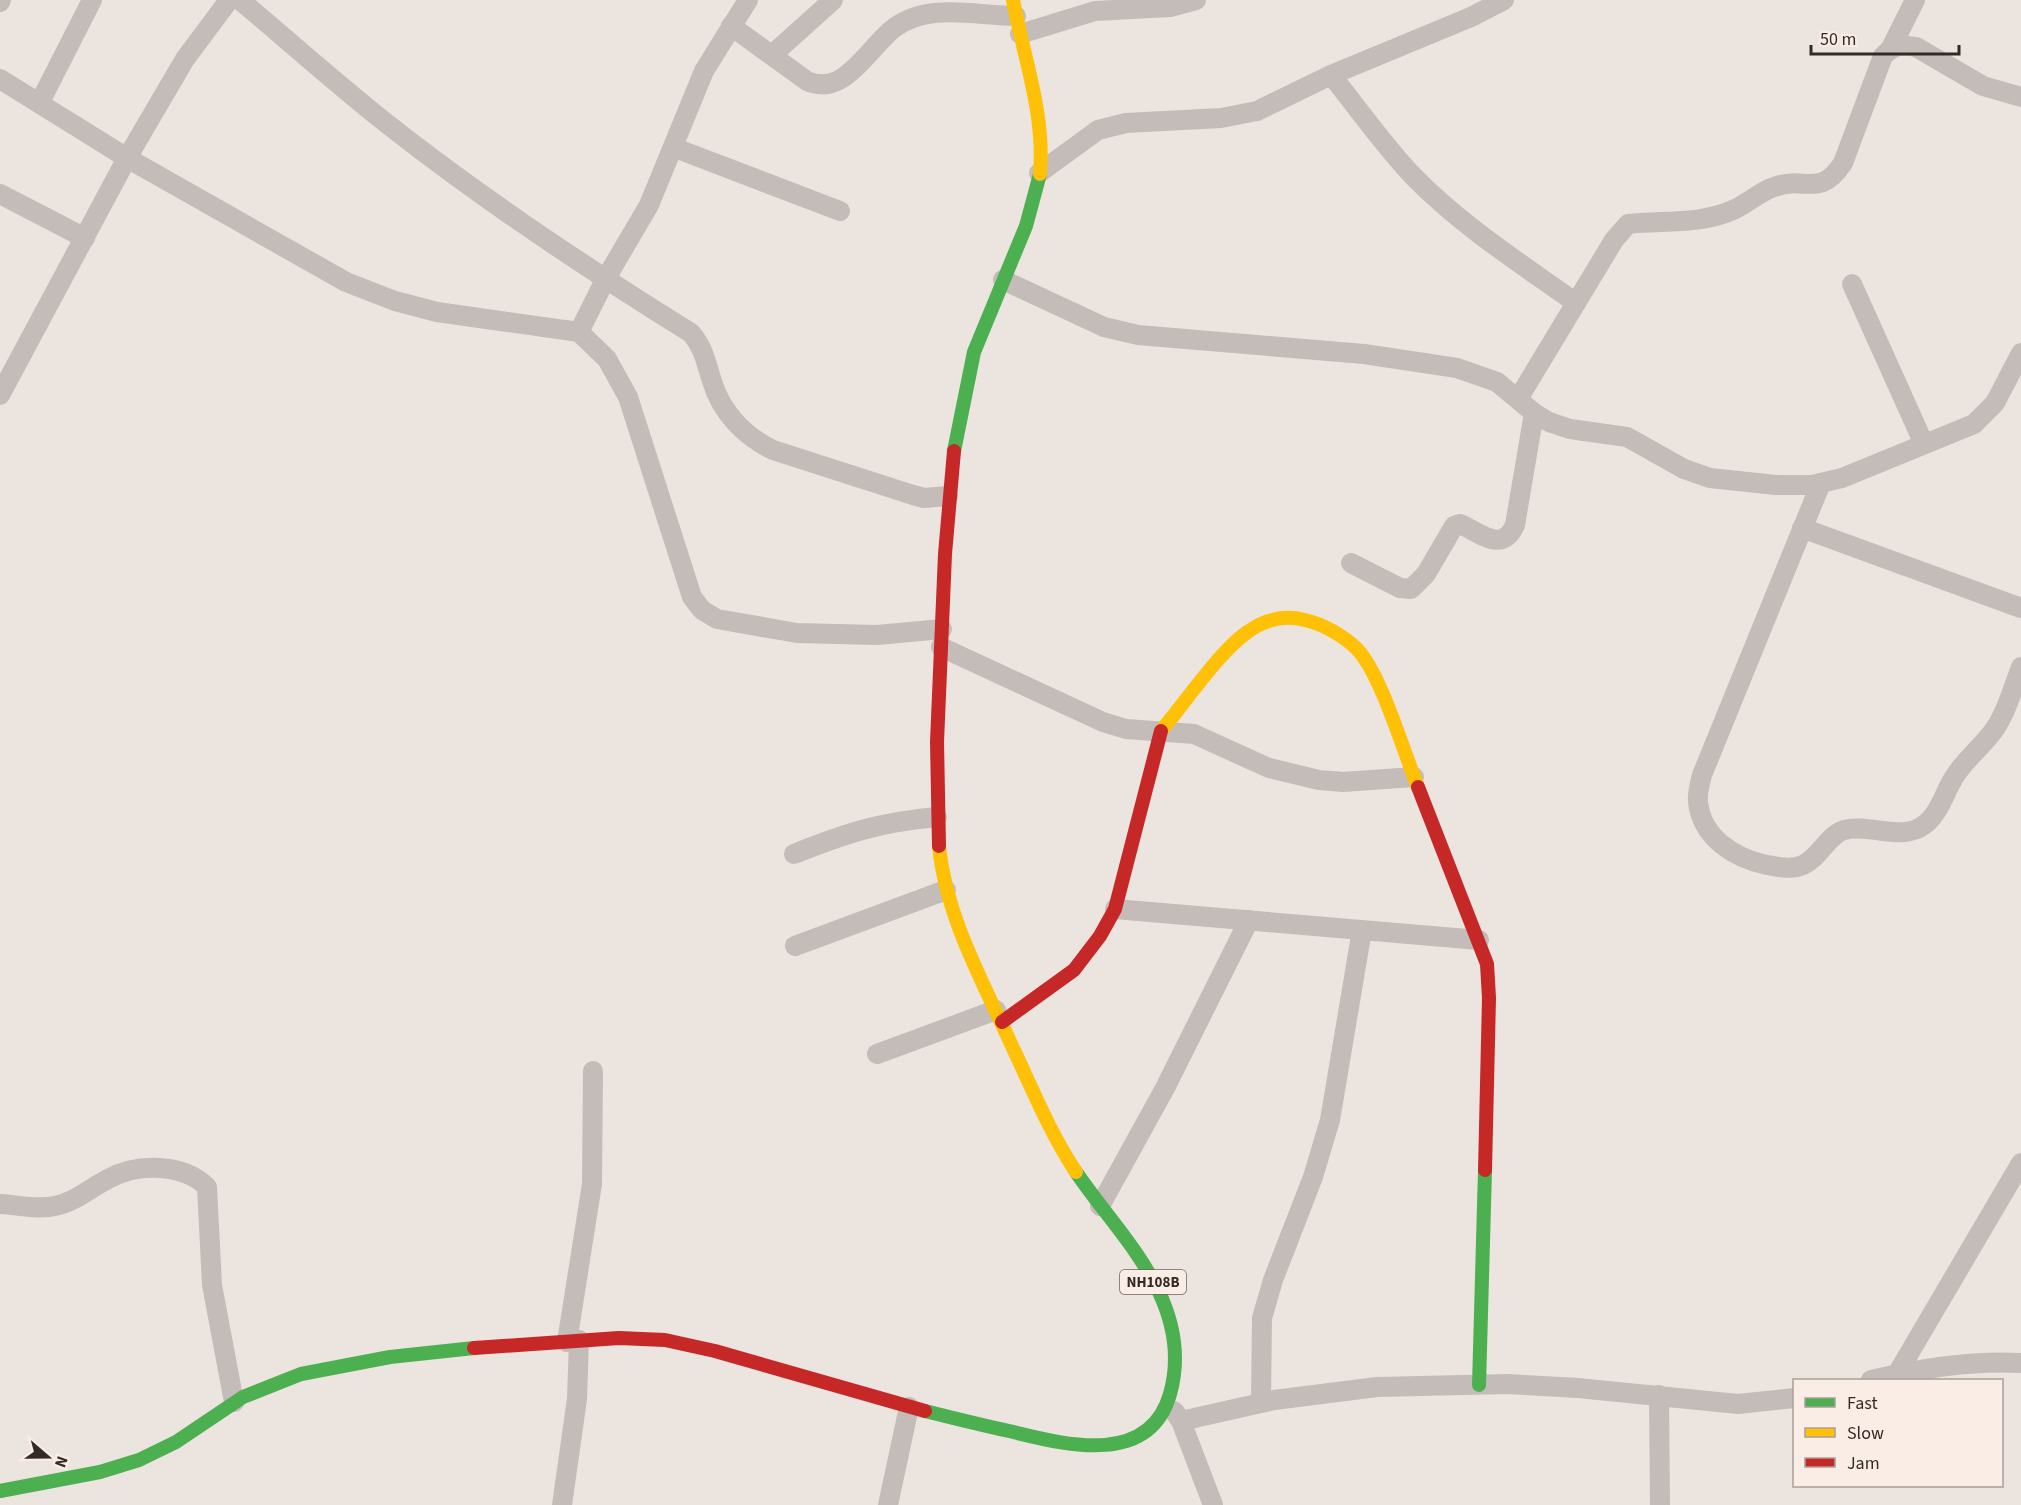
<svg xmlns="http://www.w3.org/2000/svg" width="2021" height="1505" viewBox="0 0 2021 1505" font-family="'Source Sans 3',sans-serif">
  <style>
    .lines { fill: none; stroke-linecap: round; stroke-linejoin: round }
    .street { stroke: #c4bcb8; stroke-width: 20 }
    .fast { stroke: #4caf50; stroke-width: 14 }
    .slow { stroke: #ffc107; stroke-width: 14 }
    .jam { stroke: #c62828; stroke-width: 14 }
    .labels { text-anchor: middle; dominant-baseline: central; stroke-width: 5; stroke-linejoin: round; paint-order: stroke }
    .shield { fill: #f9ede5; stroke: #70645f; stroke-width: 1.5 }
    .shield-label { font-size: 15px; font-weight: bold; fill: #352926 }
  </style>
  <rect width="100%" height="100%" fill="#ebe4df"/>
  <g class="lines">
    <g class="street">
      <path d="M 240,0 C 285,38 330,78 376,115 C 476,195 583,266 691,333 C 704,348 706,363 712,381 C 721,412 744,436 773,450 L 913,495 L 924,498 L 948,496"/>
      <polyline points="0,2 1,0"/>
      <path d="M 731,26 L 807,81 C 844,98 868,48 894,28 C 929,2 976,16 1016,16"/>
      <polyline points="1020,34 1095,11 1170,7 1196,0"/>
      <polyline points="1892,46 1915,0"/>
      <polyline points="772,55 833,0"/>
      <path d="M 1331,75 C 1358,108 1384,146 1414,177 C 1462,226 1520,263 1576,303"/>
      <polyline points="0,79 127,158 346,282 395,301 437,312 579,332 607,359 628,397 692,597 702,610 717,619 797,633 877,635 942,629"/>
      <polyline points="40,102 92,0"/>
      <polyline points="675,148 840,211"/>
      <polyline points="1039,173 1098,130 1126,123 1221,118 1257,111 1331,75 1471,17 1504,0"/>
      <polyline points="0,194 85,238"/>
      <polyline points="1003,280 1104,327 1138,335 1364,354 1457,368 1497,382 1534,413 1549,422 1570,429 1627,437 1684,469 1710,478 1776,485 1812,485 1842,478 1974,424 1995,403 2021,353"/>
      <polyline points="1852,284 1924,444"/>
      <polyline points="579,332 605,280 649,205 704,71 748,0"/>
      <polyline points="0,395 127,158 185,59 229,0"/>
      <path d="M 1518,399 L 1614,240 L 1628,224 C 1663,220 1699,225 1733,210 C 1747,204 1759,192 1774,187 C 1806,175 1819,199 1843,163 L 1883,56 C 1894,45 1900,44 1916,47 L 1983,86 L 2021,97"/>
      <path d="M 1821,483 L 1702,775 C 1700,783 1697,793 1698,802 C 1702,838 1734,858 1767,865 C 1779,867 1791,870 1803,865 C 1819,858 1828,835 1844,830 C 1870,823 1901,842 1924,825 C 1939,814 1944,794 1953,779 C 1963,761 1982,747 1994,730 C 2007,711 2013,688 2021,667"/>
      <polyline points="1802,528 2021,608"/>
      <path d="M 1351,563 L 1400,588 L 1411,589 L 1426,574 L 1454,526 L 1460,524 C 1481,533 1502,554 1515,525 L 1534,413"/>
      <polyline points="941,647 1103,722 1126,729 1194,734 1269,768 1319,780 1343,782 1414,777"/>
      <path d="M 794,854 C 846,833 881,822 937,817"/>
      <polyline points="1115,909 1479,940"/>
      <polyline points="795,946 946,890"/>
      <polyline points="877,1054 996,1010"/>
      <path d="M 0,1204 C 18,1205 38,1210 55,1206 C 75,1202 90,1188 108,1179 C 137,1163 183,1163 207,1187 L 212,1285 L 234,1402"/>
      <polyline points="1100,1206 1165,1088 1249,920"/>
      <polyline points="567,1342 592,1184 593,1071"/>
      <polyline points="1897,1374 2021,1163"/>
      <path d="M 1871,1380 C 1921,1369 1969,1360 2021,1363"/>
      <polyline points="1659,1395 1660,1505"/>
      <polyline points="1261,1403 1262,1318 1273,1280 1313,1177 1330,1120 1362,930"/>
      <polyline points="1174,1411 1181,1421 1213,1505"/>
      <polyline points="1181,1421 1274,1400 1377,1387 1507,1384 1578,1388 1738,1404 1794,1398"/>
      <polyline points="562,1505 577,1399 579,1340"/>
      <polyline points="888,1505 909,1407"/>
    </g>
    <g class="fast">
      <polyline points="954,451 974,352 1026,226 1040,174"/>
      <polyline points="1479,1385 1485,1170"/>
      <path d="M 925,1411 C 953,1418 981,1425 1009,1431 C 1063,1444 1149,1468 1170,1394 C 1180,1359 1174,1324 1159,1292 C 1138,1248 1103,1212 1076,1172"/>
      <polyline points="0,1491 100,1472 139,1460 176,1442 243,1397 301,1374 390,1357 474,1348"/>
    </g>
    <g class="slow">
      <path d="M 1013,0 C 1024,59 1045,113 1040,174"/>
      <path d="M 1161,731 C 1184,704 1221,649 1249,631 C 1266,619 1285,615 1305,620 C 1323,624 1344,636 1357,649 C 1381,674 1404,753 1418,787"/>
      <path d="M 939,846 C 946,917 983,982 1012,1046 C 1032,1088 1050,1133 1076,1172"/>
    </g>
    <g class="jam">
      <polyline points="1418,787 1487,964 1489,998 1485,1170"/>
      <polyline points="939,846 937,742 945,554 954,451"/>
      <polyline points="1002,1022 1074,970 1100,936 1115,909 1161,731"/>
      <polyline points="474,1348 619,1338 665,1340 715,1351 925,1411"/>
    </g>
  </g>
  <g class="labels">
    <rect class="shield" x="1120" y="1270" width="66" height="24" rx="4.5"/>
    <g class="shield-label">
      <text x="1153" y="1282">NH108B</text>
    </g>
  </g>
  <rect x="1793" y="1379" width="210" height="108" fill="#f9ede5" stroke="#ab9f99" stroke-width="1.5"/>
  <rect x="1805" y="1398" width="30" height="9" fill="#4caf50" stroke="#ab9f99" stroke-width="1.5"/>
  <text x="1847" y="1409" font-size="18" fill="#352926">Fast</text>
  <rect x="1805" y="1428" width="30" height="9" fill="#ffc107" stroke="#ab9f99" stroke-width="1.5"/>
  <text x="1847" y="1439" font-size="18" fill="#352926">Slow</text>
  <rect x="1805" y="1458" width="30" height="9" fill="#c62828" stroke="#ab9f99" stroke-width="1.5"/>
  <text x="1847" y="1469" font-size="18" fill="#352926">Jam</text>
  <g transform="translate(48 1457) rotate(110)" stroke="#f9ede5" stroke-width="4.5" paint-order="stroke">
  <path d="M0-4.5L10 22L0 15L-10 22Z" fill="#352926"/>
  <text y="-9" font-size="16" font-weight="bold" text-anchor="middle" fill="#352926">N</text>
  </g>
  <path d="M1811 45v9h148v-9" fill="none" stroke="#352926" stroke-width="3"/>
  <text x="1820" y="45" font-size="18" fill="#352926" stroke="#f9ede5" stroke-width="4.5" paint-order="stroke">50 m</text>
</svg>
